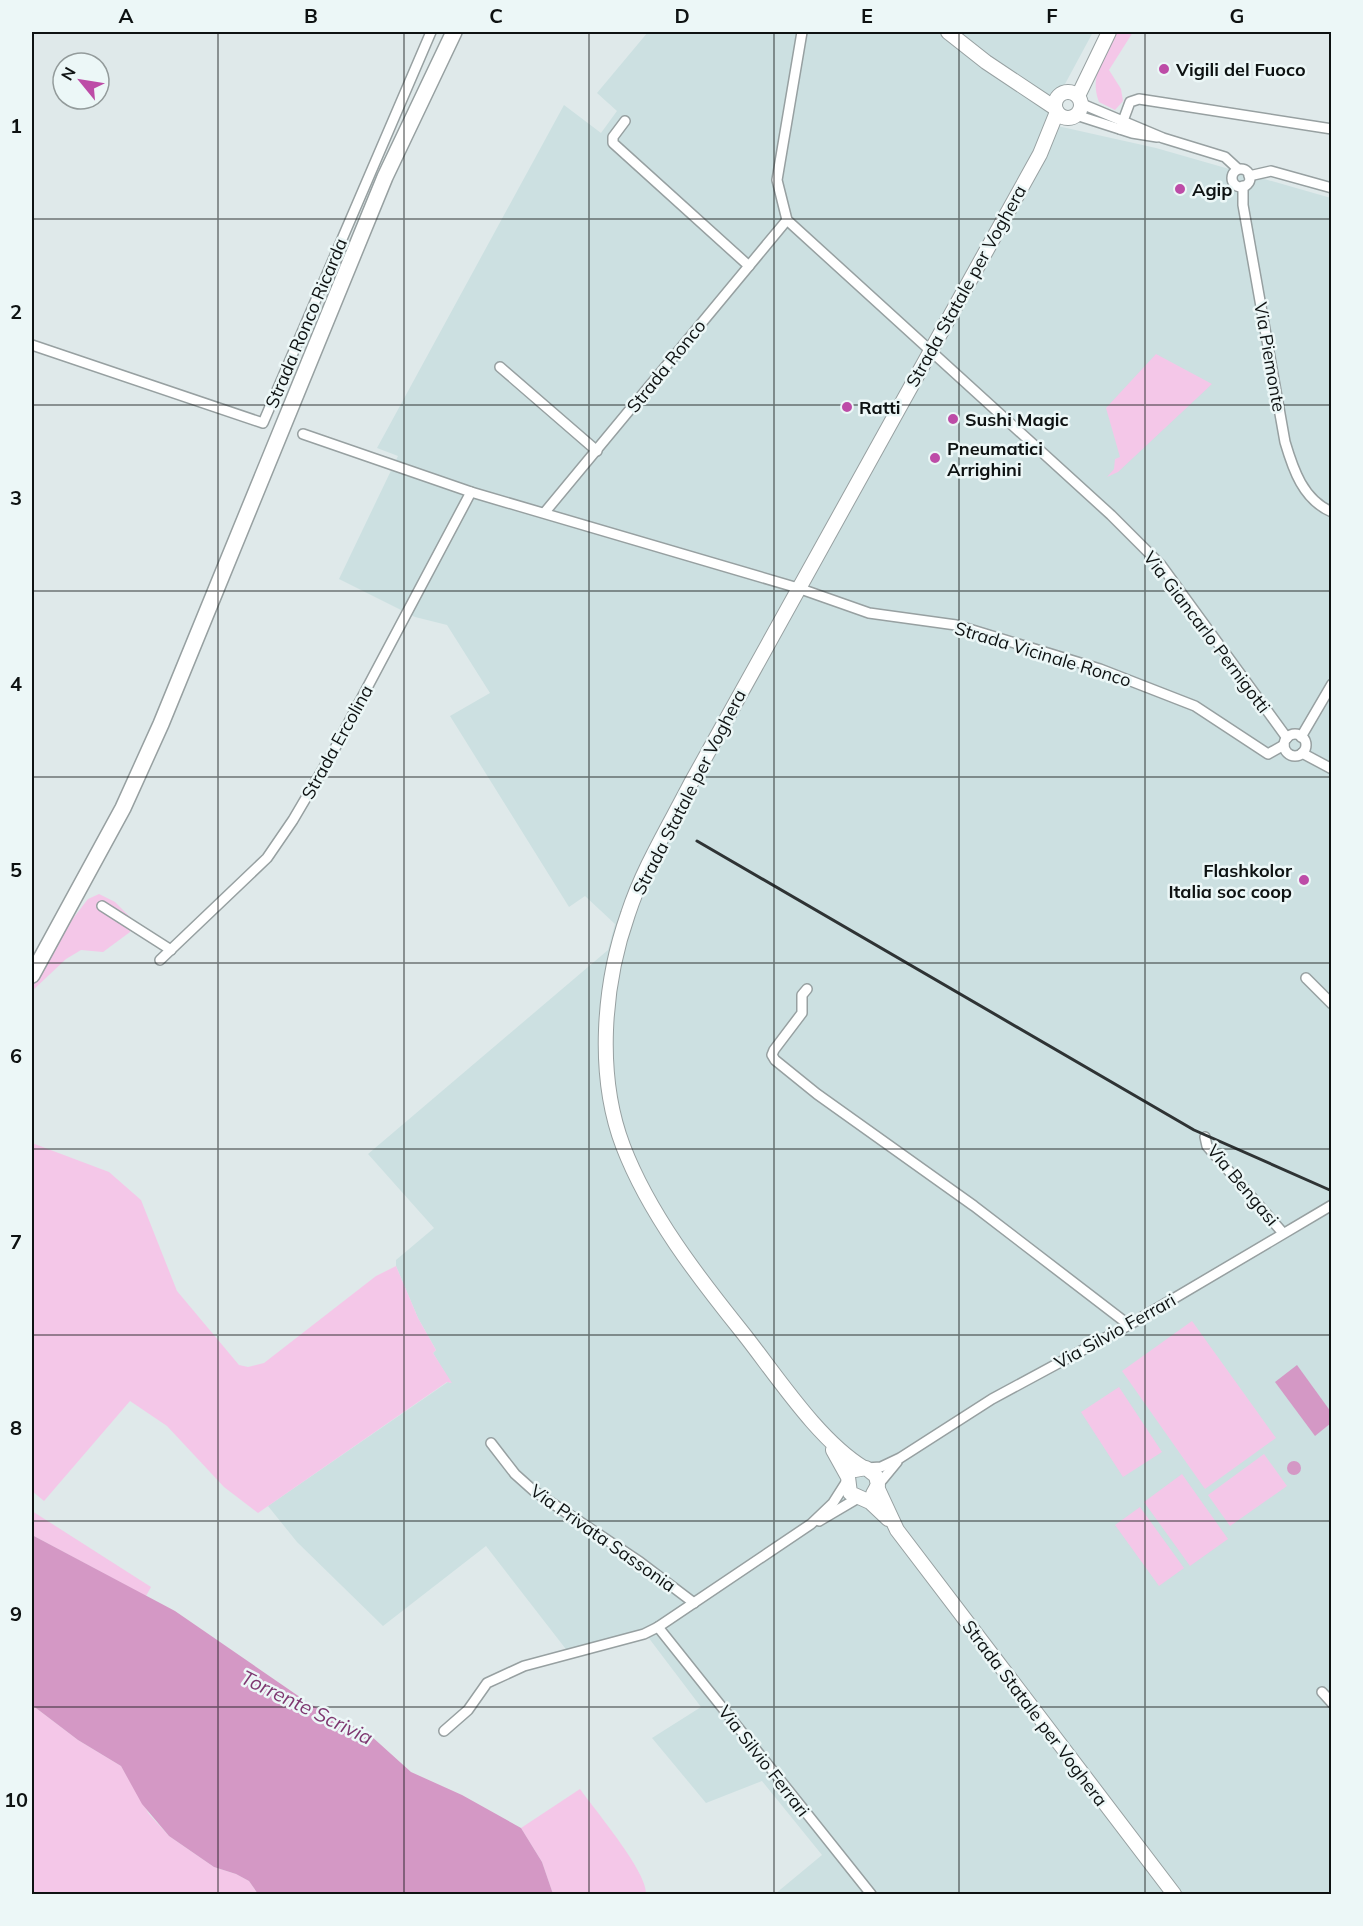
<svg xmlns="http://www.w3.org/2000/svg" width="1363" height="1926" viewBox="0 0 1363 1926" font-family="Mulish,sans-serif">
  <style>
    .built { fill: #cce0e1 }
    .green { fill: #f4c7e8 }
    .water { fill: #d498c5 }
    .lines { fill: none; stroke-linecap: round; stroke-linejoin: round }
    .minor-casing { stroke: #97a0a1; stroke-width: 12 }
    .secondary-casing { stroke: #97a0a1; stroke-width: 16 }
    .primary-casing { stroke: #97a0a1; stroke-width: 18 }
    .minor { stroke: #fff; stroke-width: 9 }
    .secondary { stroke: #fff; stroke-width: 14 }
    .primary { stroke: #fff; stroke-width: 15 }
    .rail { stroke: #2e3334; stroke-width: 3 }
    .grid { fill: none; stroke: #0e1212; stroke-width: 1.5; stroke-opacity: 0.55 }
    .poi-dot { fill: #bd4ca7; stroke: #ecf7f7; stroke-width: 2 }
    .labels { text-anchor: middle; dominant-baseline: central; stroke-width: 5; stroke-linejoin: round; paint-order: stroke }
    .poi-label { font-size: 18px; font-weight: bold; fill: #0e1212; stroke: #ecf7f7; text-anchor: start }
    .street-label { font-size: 18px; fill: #0e1212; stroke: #ecf7f7 }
    .water-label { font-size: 20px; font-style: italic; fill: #7e3770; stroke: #ecf7f7 }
    .neatline { fill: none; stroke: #0e1212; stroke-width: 2 }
    .grid-label { font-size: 20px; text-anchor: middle; font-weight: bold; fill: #0e1212 }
  </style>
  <rect width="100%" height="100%" fill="#dfe9ea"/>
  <polygon class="built" points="648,32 1093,32 1044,123 1156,148 1331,198 1331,1894 775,1894 822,1855 762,1781 706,1803 652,1738 701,1707 648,1637 572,1657 486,1546 383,1626 297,1542 268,1506 448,1382 451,1383 433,1353 436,1350 418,1318 396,1266 396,1260 434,1228 368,1154 608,950 615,924 585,896 569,907 450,716 490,693 447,625 415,617 339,579 398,456 377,448 564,105 601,133 617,111 597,93"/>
  <g class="green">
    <path d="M 1117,32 L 1133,32 L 1109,70 L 1121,89 L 1123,101 L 1115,110 L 1099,102 C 1089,75 1104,55 1117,32 Z"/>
    <polygon points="1156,354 1212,384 1118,472 1107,477 1114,469 1115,459 1120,457 1106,408"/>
    <polygon points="99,894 115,902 135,922 130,932 103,952 81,950 66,959 32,991 32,964 71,921 88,899"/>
    <polygon points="32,1143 109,1172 141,1200 177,1291 239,1365 248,1367 264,1363 376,1276 396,1266 418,1318 436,1350 433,1353 452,1383 447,1382 258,1513 224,1487 167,1426 130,1401 44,1501 32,1491"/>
    <polygon points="1192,1321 1276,1438 1205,1489 1122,1371"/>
    <polygon points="1119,1387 1162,1452 1123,1477 1081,1412"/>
    <polygon points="1264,1454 1287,1486 1230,1526 1208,1495"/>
    <polygon points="1182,1474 1228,1539 1190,1566 1144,1502"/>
    <polygon points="1140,1507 1184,1568 1159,1586 1115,1525"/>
    <polygon points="32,1511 151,1587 146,1596 32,1535"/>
    <polygon points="32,1705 78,1740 121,1766 149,1814 169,1836 214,1867 236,1874 249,1881 258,1894 32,1894"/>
    <path d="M 580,1789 C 595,1810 648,1873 646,1894 L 553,1894 L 542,1862 L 521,1828 Z"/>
  </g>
  <g class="water">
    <polygon points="1297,1365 1331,1412 1331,1423 1315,1436 1275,1382"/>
    <circle cx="1294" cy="1468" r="7"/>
    <polygon points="32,1535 175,1611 310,1704 370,1735 411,1772 462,1795 521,1828 542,1862 553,1894 258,1894 249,1881 236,1874 214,1867 169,1836 142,1804 121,1766 78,1740 32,1705"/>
  </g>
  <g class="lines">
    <defs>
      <g id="minor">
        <polyline points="802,32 777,180 787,220 1111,515 1161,565 1287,738"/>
        <polyline points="1082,104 1163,138 1225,157 1238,169"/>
        <polyline points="1076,115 1132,133 1157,137"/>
        <polyline points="625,121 613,137 613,143 749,266"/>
        <polyline points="1120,129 1130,102 1139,99 1332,129"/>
        <circle cx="1241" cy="178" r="9"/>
        <polyline points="1249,176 1271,171 1332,188"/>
        <path d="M 1243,186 L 1243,205 L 1285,442 C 1293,469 1303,500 1332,512"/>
        <polyline points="32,345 263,423 431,32"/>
        <polyline points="500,367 597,451"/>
        <polyline points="303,434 471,492 798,588 869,613 956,625 1100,669 1195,706 1268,754 1284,745"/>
        <polyline points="545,512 787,220"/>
        <circle cx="1295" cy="745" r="11"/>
        <polyline points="1301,737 1332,684"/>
        <polyline points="1302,753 1332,769"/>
        <polyline points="102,906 171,950"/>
        <polyline points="160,960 267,858 293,820 333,752 471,492"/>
        <polyline points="1306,978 1332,1004"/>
        <polyline points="807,989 802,995 802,1013 774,1050 772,1055 775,1060 817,1094 974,1206 1129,1325"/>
        <polyline points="1205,1137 1207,1146 1283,1233"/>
        <polyline points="491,1443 515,1474 534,1491 640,1562 694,1603"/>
        <polyline points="866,1468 881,1467 900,1458 992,1399 1129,1325 1332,1205"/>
        <polyline points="878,1485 897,1462"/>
        <polyline points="819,1521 858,1498"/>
        <polyline points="658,1627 871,1894"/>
        <polyline points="1322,1692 1332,1703"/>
        <polyline points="444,1731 468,1710 487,1683 524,1666 644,1634 658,1627 811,1524 833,1503 847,1481"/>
      </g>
      <g id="secondary">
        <polyline points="948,32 986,62 1055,108"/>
        <circle cx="1068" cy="105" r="13"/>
        <polyline points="1078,96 1109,32"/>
        <polyline points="833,1450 848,1477 850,1493 870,1502 888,1519"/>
        <path d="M 864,1468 C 818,1440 777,1376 743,1333 C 698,1277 649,1214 623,1146 C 596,1075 603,985 628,914 C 643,868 669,826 691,783 L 1040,154 L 1057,112"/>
        <polyline points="855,1470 866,1468 876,1476 878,1485 873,1494"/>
        <polyline points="877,1487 897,1530 1174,1894"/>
      </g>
      <polyline id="primary" points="32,975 123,808 161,724 385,177 454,32"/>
    </defs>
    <use href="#minor" class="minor-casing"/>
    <use href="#secondary" class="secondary-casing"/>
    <use href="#primary" class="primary-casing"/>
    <use href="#minor" class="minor"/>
    <use href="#secondary" class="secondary"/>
    <use href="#primary" class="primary"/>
    <polyline class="rail" points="697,841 1194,1130 1332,1191"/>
  </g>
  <path class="grid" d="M 218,32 L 218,1894M 404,32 L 404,1894M 589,32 L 589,1894M 774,32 L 774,1894M 959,32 L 959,1894M 1145,32 L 1145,1894M 32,219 L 1332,219M 32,405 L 1332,405M 32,591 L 1332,591M 32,777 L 1332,777M 32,963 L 1332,963M 32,1149 L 1332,1149M 32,1335 L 1332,1335M 32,1521 L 1332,1521M 32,1707 L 1332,1707"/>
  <g class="poi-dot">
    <circle cx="1164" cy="69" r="6"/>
    <circle cx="1180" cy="189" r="6"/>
    <circle cx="847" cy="407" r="6"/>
    <circle cx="953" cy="419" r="6"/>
    <circle cx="935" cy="458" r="6"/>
    <circle cx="1304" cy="880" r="6"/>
  </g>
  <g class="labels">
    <g class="poi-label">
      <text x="1176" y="69">Vigili del Fuoco</text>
      <text x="1192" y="189">Agip</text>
      <text x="859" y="407">Ratti</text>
      <text x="965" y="419">Sushi Magic</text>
      <text x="947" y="448">Pneumatici<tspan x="947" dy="21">Arrighini</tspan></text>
      <text x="1292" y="870" text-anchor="end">Flashkolor<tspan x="1292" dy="21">Italia soc coop</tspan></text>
    </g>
    <g class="street-label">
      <text transform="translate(966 286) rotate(-61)">Strada Statale per Voghera</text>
      <text transform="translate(306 323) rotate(-67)">Strada Ronco Ricarda</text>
      <text transform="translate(1270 357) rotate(80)">Via Piemonte</text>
      <text transform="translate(666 366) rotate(-51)">Strada Ronco</text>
      <text transform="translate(1207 632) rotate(53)">Via Giancarlo Pernigotti</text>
      <text transform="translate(1043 654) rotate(17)">Strada Vicinale Ronco</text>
      <text transform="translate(337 742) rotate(-61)">Strada Ercolina</text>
      <text transform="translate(689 792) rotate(-63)">Strada Statale per Voghera</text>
      <text transform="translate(1243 1185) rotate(50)">Via Bengasi</text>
      <text transform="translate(1115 1331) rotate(-29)">Via Silvio Ferrari</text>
      <text transform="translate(603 1538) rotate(35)">Via Privata Sassonia</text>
      <text transform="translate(1035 1713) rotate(53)">Strada Statale per Voghera</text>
      <text transform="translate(764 1761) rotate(52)">Via Silvio Ferrari</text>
    </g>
    <g class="water-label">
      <text transform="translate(307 1707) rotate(26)">Torrente Scrivia</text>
    </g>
  </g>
  <rect width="1363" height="1926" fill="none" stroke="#ecf7f7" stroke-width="66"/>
  <g transform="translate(81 81) rotate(300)"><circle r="28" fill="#ecf7f7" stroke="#939b9b" stroke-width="1.5"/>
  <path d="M0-4.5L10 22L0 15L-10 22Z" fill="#bd4ca7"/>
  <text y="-9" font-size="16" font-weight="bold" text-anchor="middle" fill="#0e1212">N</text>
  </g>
  <rect x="33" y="33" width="1297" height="1860" class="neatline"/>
  <g class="grid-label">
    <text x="126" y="23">A</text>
    <text x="311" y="23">B</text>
    <text x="496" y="23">C</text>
    <text x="682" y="23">D</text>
    <text x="867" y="23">E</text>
    <text x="1052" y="23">F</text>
    <text x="1237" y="23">G</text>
    <text x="16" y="133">1</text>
    <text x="16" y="319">2</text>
    <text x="16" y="505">3</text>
    <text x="16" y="691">4</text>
    <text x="16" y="877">5</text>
    <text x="16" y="1063">6</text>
    <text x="16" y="1249">7</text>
    <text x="16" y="1435">8</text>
    <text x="16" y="1621">9</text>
    <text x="16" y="1807">10</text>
  </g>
</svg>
